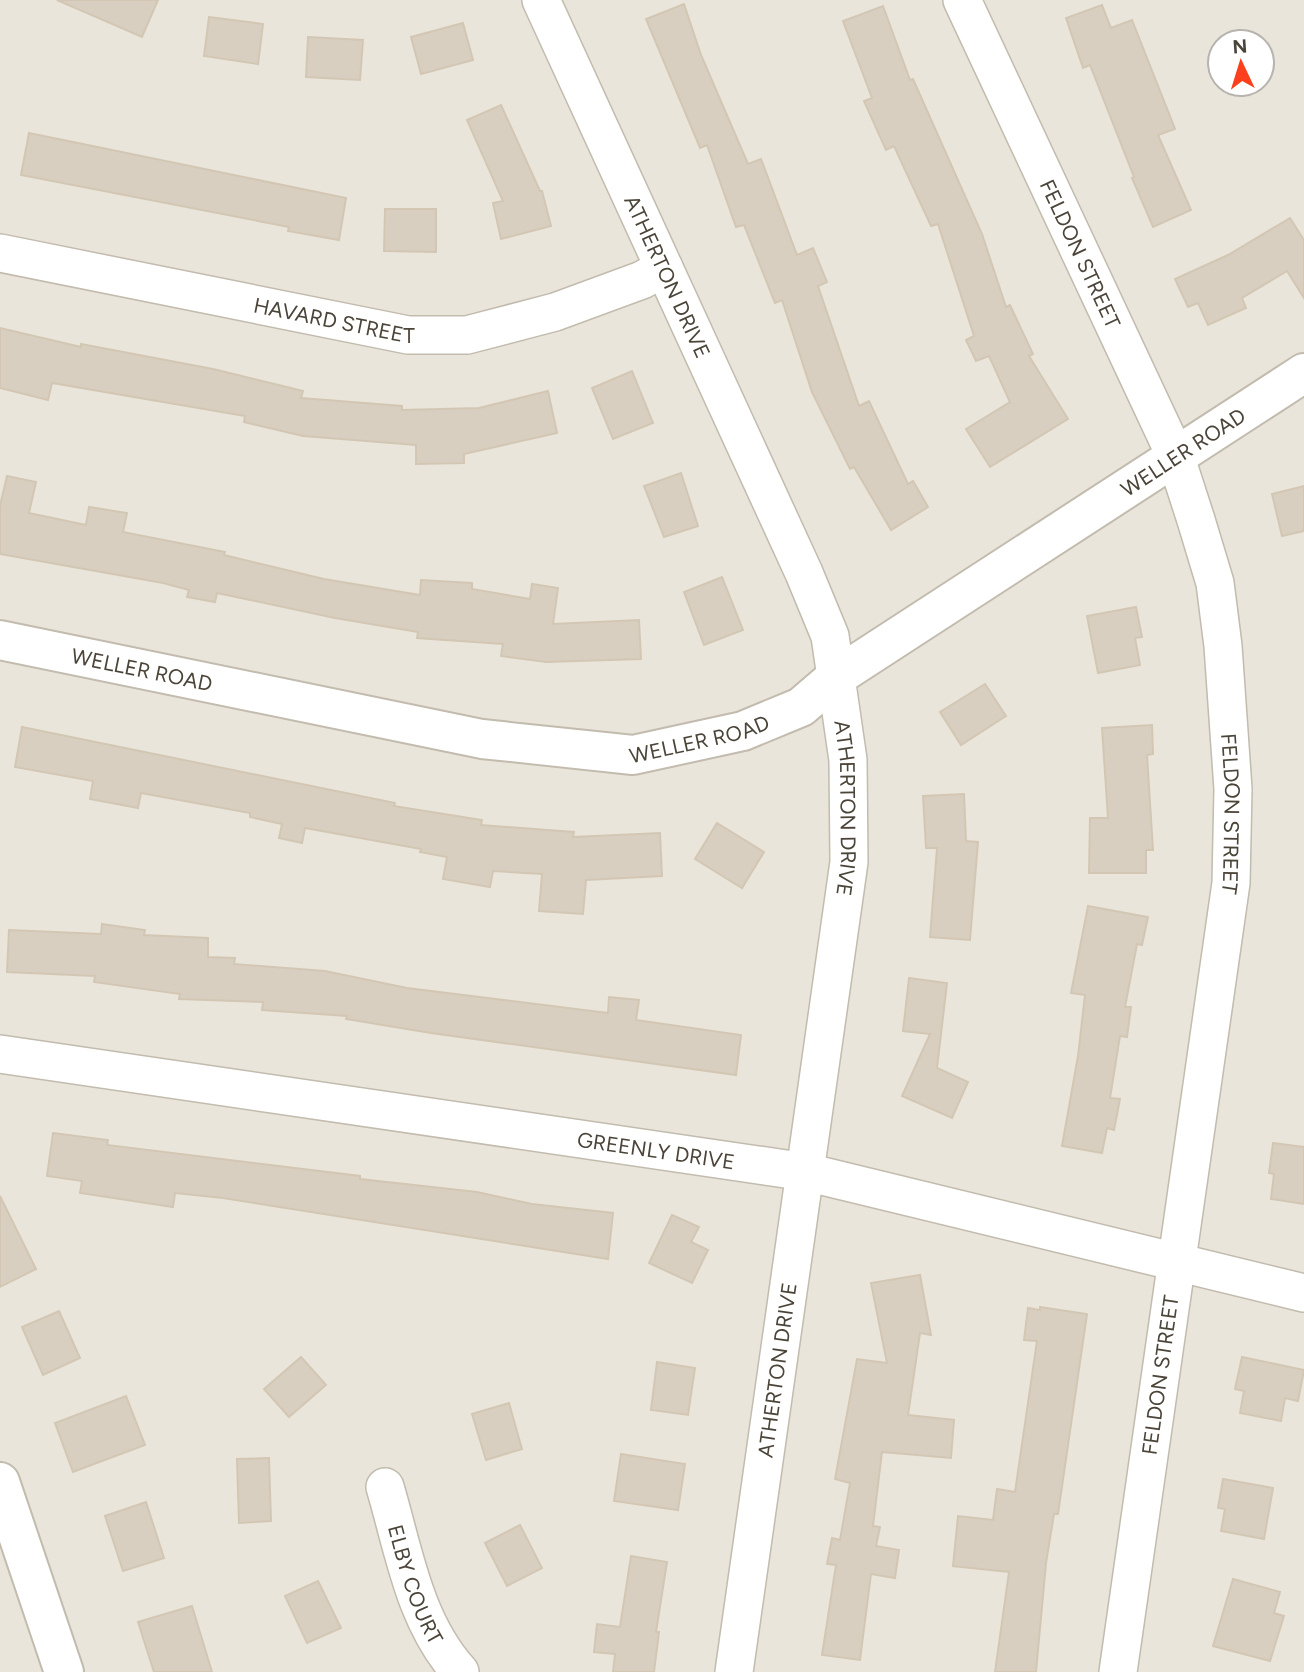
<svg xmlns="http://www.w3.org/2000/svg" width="1304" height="1672" viewBox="0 0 1304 1672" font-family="Figtree,sans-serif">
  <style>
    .residential { fill: #eae5da; fill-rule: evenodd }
    .building { fill: #d8cfc1; stroke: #d3c7b4; stroke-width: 2 }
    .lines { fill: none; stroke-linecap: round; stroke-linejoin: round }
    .minor-casing { stroke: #c2bbae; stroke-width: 40 }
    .tertiary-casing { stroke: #c2bbae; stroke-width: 42 }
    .minor { stroke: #fff; stroke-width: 37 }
    .tertiary { stroke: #fff; stroke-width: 38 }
    .labels { text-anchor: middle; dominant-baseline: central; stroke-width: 7; stroke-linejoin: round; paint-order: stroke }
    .street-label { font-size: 21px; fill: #4b4439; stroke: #fff }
  </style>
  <rect width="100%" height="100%" fill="#f6f3ec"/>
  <path class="residential" d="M 0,0 L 1304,0 L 1304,1672 L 0,1672 ZM 1220,42 L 1262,42 L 1262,84 L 1220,84 Z"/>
  <g class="building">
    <polygon points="57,0 158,0 142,37"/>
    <polygon points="684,4 701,55 748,164 761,159 797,255 813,248 827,282 818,286 859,406 869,401 908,484 913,481 928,507 891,530 854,467 850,469 812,392 782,300 775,303 744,225 736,227 707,145 700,148 646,19"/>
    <polygon points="1102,5 1111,28 1132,20 1175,129 1158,135 1191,210 1153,227 1132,178 1134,177 1090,65 1083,68 1066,18"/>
    <polygon points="883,6 910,80 913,79 982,234 1006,307 1010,305 1033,354 1029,356 1068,419 990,467 966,429 1010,402 989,356 976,361 966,340 974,336 938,224 931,226 894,146 886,150 864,101 872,98 843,21"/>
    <polygon points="209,17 263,24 258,64 204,56"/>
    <polygon points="463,23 473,60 421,74 411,37"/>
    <polygon points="308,37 363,40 360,80 306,77"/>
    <polygon points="501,105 540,191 542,191 551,226 501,239 493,203 503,201 467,120"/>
    <polygon points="29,133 346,198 339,240 288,231 289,227 21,175"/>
    <polygon points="385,209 436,209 436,252 384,251"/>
    <polygon points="1290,218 1304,240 1304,298 1287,271 1242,298 1246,308 1208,325 1198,303 1188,307 1175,279 1228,255"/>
    <polygon points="0,328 81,347 81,344 213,369 303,391 301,398 402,406 402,410 479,408 548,391 557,433 464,454 464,463 416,464 416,445 303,436 244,422 245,416 52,383 48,400 0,388"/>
    <polygon points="632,371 653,423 613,439 592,388"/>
    <polygon points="681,473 698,526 664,537 644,486"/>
    <polygon points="7,476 36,482 29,513 86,525 89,507 127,513 123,532 225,552 224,555 324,579 420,595 421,580 472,583 472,589 530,599 532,584 558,588 553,624 639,620 641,659 546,662 501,656 503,644 417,638 418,632 335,618 217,593 215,602 187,597 189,590 163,583 0,554 0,506"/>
    <polygon points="1304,486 1304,531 1282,536 1272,494"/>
    <polygon points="722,577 743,630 704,645 684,592"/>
    <polygon points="1136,607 1142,637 1135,638 1140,665 1098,673 1087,616"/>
    <polygon points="985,684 1006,716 961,745 940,712"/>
    <polygon points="1152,725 1153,754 1147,755 1153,850 1146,850 1146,873 1089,873 1090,818 1108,818 1102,728"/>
    <polygon points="22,727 395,803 394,806 482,820 481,825 574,832 573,837 660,833 662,876 586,880 583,914 539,911 542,874 493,871 490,887 443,879 447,857 420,852 421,849 305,828 302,843 279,838 282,824 250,817 250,813 141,793 138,808 90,799 93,781 15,767"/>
    <polygon points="964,794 966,841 978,842 970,940 930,937 937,848 926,848 923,796"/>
    <polygon points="717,823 764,852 742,888 695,859"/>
    <polygon points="1088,906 1148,917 1142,945 1137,944 1125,1007 1131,1007 1127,1037 1120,1036 1110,1098 1120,1099 1114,1130 1107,1128 1102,1153 1062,1146 1078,1056 1085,995 1071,993"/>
    <polygon points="102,924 145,930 144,935 208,938 208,957 235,958 234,964 325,971 407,988 608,1013 609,997 639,1000 636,1020 741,1035 736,1075 431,1033 346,1019 347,1016 262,1010 263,1002 179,999 180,994 94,982 95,976 7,972 9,930 101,934"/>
    <polygon points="909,978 947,983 937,1068 968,1082 952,1118 902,1096 930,1034 903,1031"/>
    <polygon points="53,1133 108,1140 107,1145 360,1176 360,1179 477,1192 532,1204 613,1213 608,1259 223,1198 175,1193 173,1207 80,1193 82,1181 47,1176"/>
    <polygon points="1273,1143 1304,1147 1304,1204 1271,1199 1274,1174 1269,1173"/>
    <polygon points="0,1196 36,1269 0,1287"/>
    <polygon points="672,1215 699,1227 691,1242 708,1250 692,1283 649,1263"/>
    <polygon points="920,1275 931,1335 920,1333 908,1415 954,1420 951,1458 882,1452 873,1526 880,1527 876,1546 899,1550 895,1578 871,1574 860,1660 822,1655 836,1565 827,1564 832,1538 840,1540 850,1483 835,1479 857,1359 887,1363 871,1283"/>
    <polygon points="1040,1307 1087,1314 1058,1514 1054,1514 1046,1563 1036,1672 995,1672 1009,1572 953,1566 958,1516 993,1520 997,1489 1015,1492 1037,1341 1024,1340 1028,1308 1040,1310"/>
    <polygon points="59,1311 80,1358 43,1375 22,1327"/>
    <polygon points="301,1357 326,1385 289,1417 264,1389"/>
    <polygon points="1242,1357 1304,1370 1298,1401 1285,1398 1281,1421 1240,1413 1244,1391 1235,1389"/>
    <polygon points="657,1362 695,1368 688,1415 651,1410"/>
    <polygon points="126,1396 145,1445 73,1472 55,1423"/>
    <polygon points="509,1403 522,1449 486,1460 472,1414"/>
    <polygon points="621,1454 685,1464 678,1510 614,1501"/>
    <polygon points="269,1458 271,1521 239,1523 237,1459"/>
    <polygon points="1223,1479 1273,1488 1264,1539 1221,1531 1225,1509 1218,1508"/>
    <polygon points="146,1502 164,1558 123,1571 105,1516"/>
    <polygon points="520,1525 542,1568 507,1586 485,1543"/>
    <polygon points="631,1556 667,1562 656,1632 659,1632 654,1672 613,1672 615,1654 594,1652 597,1624 620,1627"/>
    <polygon points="1233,1579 1280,1592 1274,1613 1284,1616 1270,1661 1213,1646"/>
    <polygon points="318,1581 341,1628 307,1643 285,1596"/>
    <polygon points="192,1606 212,1672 154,1672 138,1622"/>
  </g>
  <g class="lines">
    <defs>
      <g id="minor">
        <path id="s1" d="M 541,0 L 804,573 L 830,636 L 836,677 L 848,760 L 849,862 L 734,1672"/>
        <path id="s2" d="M 962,0 L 1175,455 L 1196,520 L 1215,583 L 1223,646 L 1233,789 L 1231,883 L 1118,1672"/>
        <path id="s3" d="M 0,253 L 408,335 L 467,335 L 555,312 L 642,280 L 664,268"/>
        <path id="s4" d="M 0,1054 L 806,1172 L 1304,1293"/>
        <path id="s5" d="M 385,1487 C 404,1551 414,1621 460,1672"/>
      </g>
      <g id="tertiary">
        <path id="s6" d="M 0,640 L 482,739 L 633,755 L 743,731 L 801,707 L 836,677 L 1304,373"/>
        <polyline points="0,1482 64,1672"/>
      </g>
    </defs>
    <use href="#minor" class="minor-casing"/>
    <use href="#tertiary" class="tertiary-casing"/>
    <use href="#minor" class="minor"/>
    <use href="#tertiary" class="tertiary"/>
  </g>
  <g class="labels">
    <g class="street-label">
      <text stroke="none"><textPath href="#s2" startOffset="280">FELDON STREET</textPath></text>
      <text stroke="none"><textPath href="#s1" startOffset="304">ATHERTON DRIVE</textPath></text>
      <text stroke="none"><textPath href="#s3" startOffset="341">HAVARD STREET</textPath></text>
      <text stroke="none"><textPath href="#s6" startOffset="1279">WELLER ROAD</textPath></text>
      <text stroke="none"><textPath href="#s6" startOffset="145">WELLER ROAD</textPath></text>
      <text stroke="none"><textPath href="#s6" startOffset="712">WELLER ROAD</textPath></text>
      <text stroke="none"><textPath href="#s1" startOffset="872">ATHERTON DRIVE</textPath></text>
      <text stroke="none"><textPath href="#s2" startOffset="868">FELDON STREET</textPath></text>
      <text stroke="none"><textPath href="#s4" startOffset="663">GREENLY DRIVE</textPath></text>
      <text transform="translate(777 1370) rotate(-82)">ATHERTON DRIVE</text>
      <text transform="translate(1160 1375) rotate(-82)">FELDON STREET</text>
      <text stroke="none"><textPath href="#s5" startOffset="102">ELBY COURT</textPath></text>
    </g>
  </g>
  <g transform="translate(1241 63) rotate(356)"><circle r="33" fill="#ffffff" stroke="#b7b4b0" stroke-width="2"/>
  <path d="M0-5L12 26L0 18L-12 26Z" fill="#fc3f1d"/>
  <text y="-10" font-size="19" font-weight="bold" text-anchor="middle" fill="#4b4439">N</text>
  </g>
</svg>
